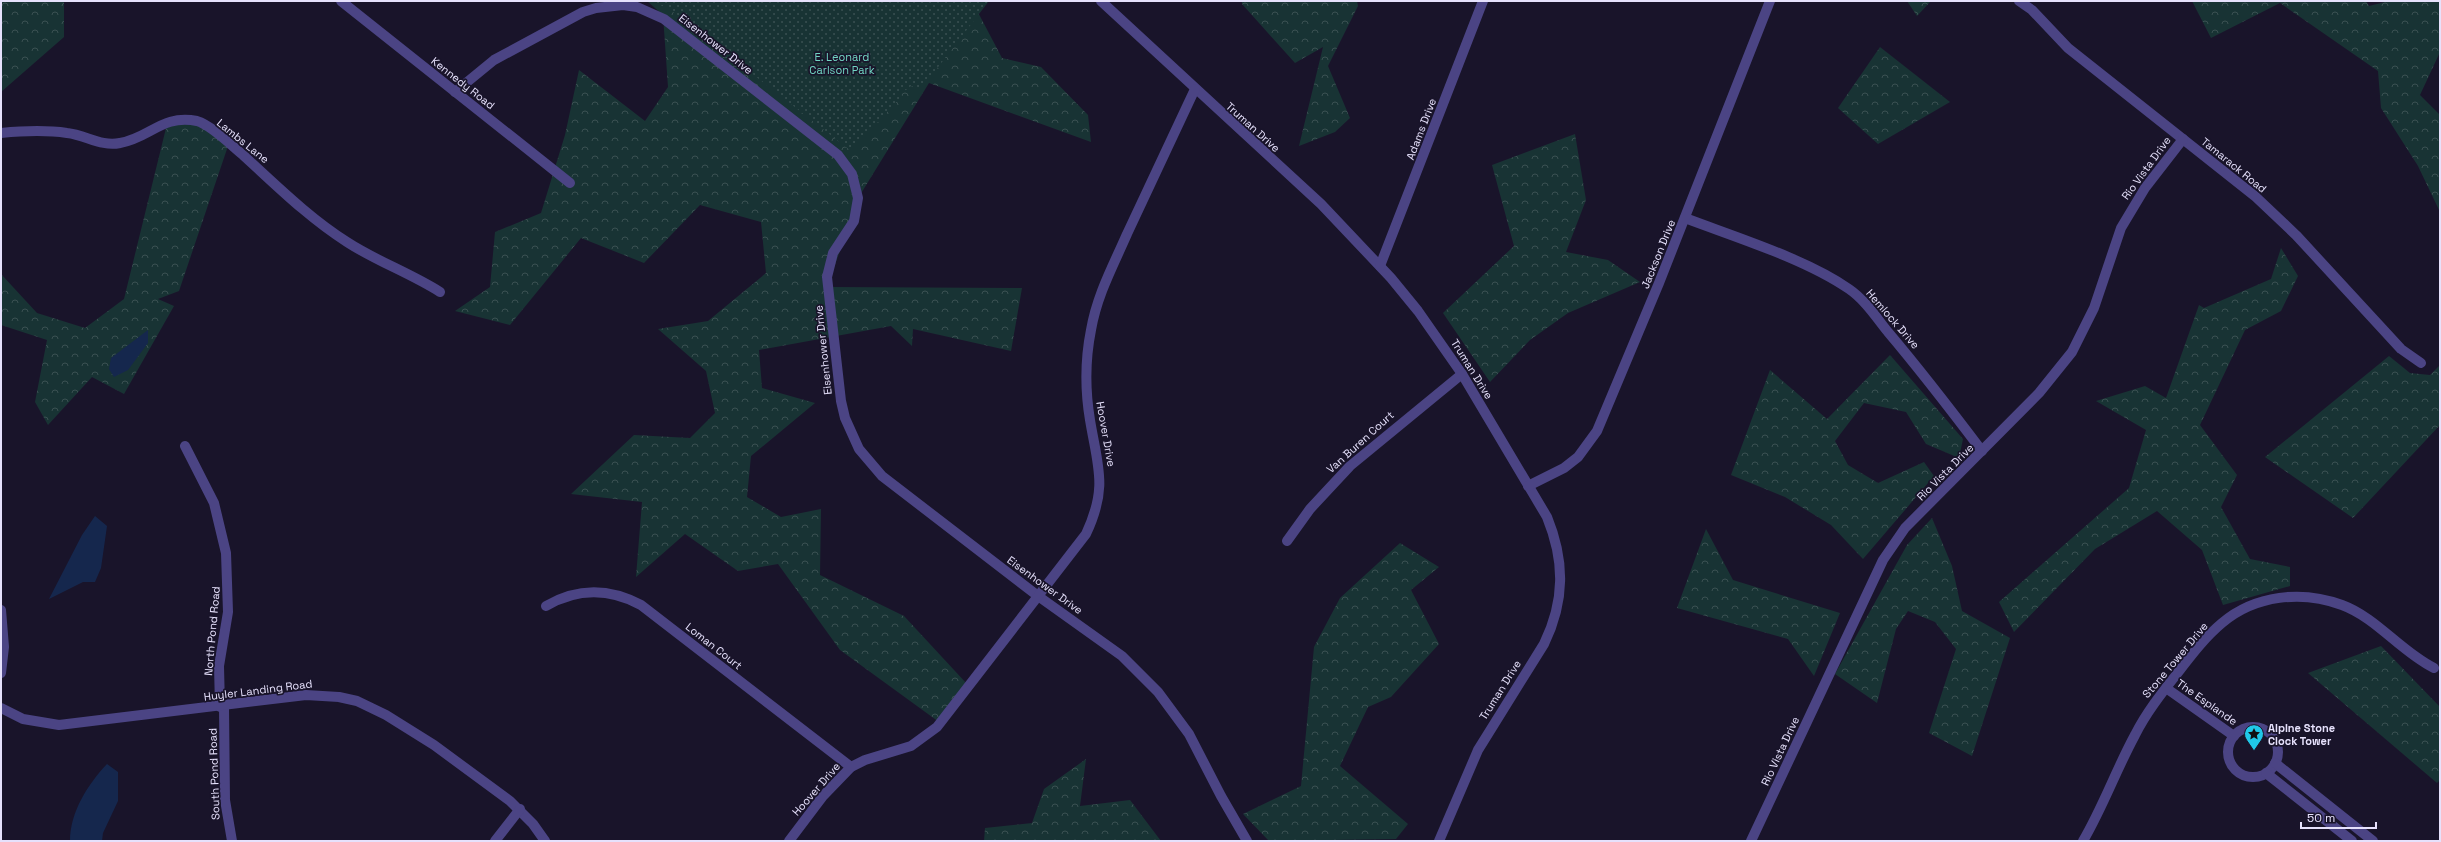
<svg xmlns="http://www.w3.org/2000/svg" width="2441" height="842" viewBox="0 0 2441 842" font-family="'Space Grotesk',sans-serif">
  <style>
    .forest { fill: url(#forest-crowns) }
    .park { fill: url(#park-dots) }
    .water { fill: #15274d }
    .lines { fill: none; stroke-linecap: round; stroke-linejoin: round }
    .minor { stroke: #4b4484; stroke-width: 10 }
    .labels { text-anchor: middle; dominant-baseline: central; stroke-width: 3.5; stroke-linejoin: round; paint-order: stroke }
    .street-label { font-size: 11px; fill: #e6e1fc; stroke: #19142a }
    .park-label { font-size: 11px; fill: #72d6c4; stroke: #19142a }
    .poi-label { font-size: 11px; font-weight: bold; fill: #e6e1fc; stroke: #19142a; text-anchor: start }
  </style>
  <defs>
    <pattern id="forest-crowns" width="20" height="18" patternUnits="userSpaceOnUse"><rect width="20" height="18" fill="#183334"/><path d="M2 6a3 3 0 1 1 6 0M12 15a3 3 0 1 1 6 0" fill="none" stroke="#3a5052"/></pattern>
    <pattern id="park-dots" width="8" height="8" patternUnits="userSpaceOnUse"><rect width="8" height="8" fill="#183334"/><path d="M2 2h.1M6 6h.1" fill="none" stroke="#3a5052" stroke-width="1.8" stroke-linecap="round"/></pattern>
  </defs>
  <rect width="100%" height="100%" fill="#19142a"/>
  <g class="forest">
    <polygon points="1,1 64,1 64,37 1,92"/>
    <polygon points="647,1 972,1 1002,58 1041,67 1088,115 1091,142 929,83 860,195 827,287 1022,288 1011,351 913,329 912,346 891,326 759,350 762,388 815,403 751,456 747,497 781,517 821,509 820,575 904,616 967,684 939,722 840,650 778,564 738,571 685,534 636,577 642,502 571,494 634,435 690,438 715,413 706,371 658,329 708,321 766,273 761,222 700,205 644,263 581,238 510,325 455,311 490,287 495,232 541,213 565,135 579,70 645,121 668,87 663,15"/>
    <polygon points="1242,1 1357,1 1358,6 1328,66 1350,118 1335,132 1299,146 1323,47 1295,63 1242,4"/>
    <polygon points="1907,1 1931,1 1917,16"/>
    <polygon points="2192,1 2366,1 2369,6 2389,1 2440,1 2440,52 2420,95 2440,115 2440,212 2418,166 2381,108 2378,71 2280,3 2211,38"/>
    <polygon points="1880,47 1950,102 1878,144 1838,108"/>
    <polygon points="168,120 200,121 228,146 179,291 158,299 174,306 124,394 92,377 48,425 35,402 47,340 1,325 1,274 37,313 85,328 124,299"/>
    <polygon points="1575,134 1586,200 1566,252 1608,260 1640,282 1568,313 1530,340 1490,382 1443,313 1514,246 1492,165"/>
    <polygon points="2281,248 2298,276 2281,311 2245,330 2200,425 2237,475 2221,507 2250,559 2290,567 2290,586 2223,605 2202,550 2157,511 2095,549 2014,632 1999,602 2129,488 2146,430 2096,401 2145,386 2166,398 2199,305 2204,308 2271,279"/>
    <polygon points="1890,355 1963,439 1959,458 1926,444 1906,412 1864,403 1835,441 1848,465 1878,483 1924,462 1934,476 1863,559 1831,525 1785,497 1731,475 1770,370 1827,419"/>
    <polygon points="2389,356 2410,373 2430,375 2440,365 2440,425 2353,518 2265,457"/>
    <polygon points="1932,518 1952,566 1962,611 2010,638 1972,756 1929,733 1956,649 1935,622 1908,611 1896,629 1877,703 1835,674 1907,545"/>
    <polygon points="1706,529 1733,580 1840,613 1814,676 1788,639 1677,608"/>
    <polygon points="1400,543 1439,567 1411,590 1439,644 1391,697 1368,707 1340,766 1408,824 1396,839 1269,841 1243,814 1301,786 1314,647 1340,598"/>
    <polygon points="2381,646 2440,707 2440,780 2437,783 2308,673"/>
    <polygon points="1086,759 1080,806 1130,800 1161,841 984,841 985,828 1032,823 1044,789"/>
  </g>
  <polygon class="park" points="654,1 989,1 922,88 911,86 906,90 899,91 902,96 851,151 673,12"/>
  <g class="water">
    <polygon points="148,330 148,343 128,370 114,377 109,369 111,358"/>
    <polygon points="95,516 107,526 101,568 95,582 83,582 49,599 82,535"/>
    <path d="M 107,764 L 118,772 L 118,801 L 103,833 L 102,841 L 70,841 C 70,812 88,784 107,764 Z"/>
  </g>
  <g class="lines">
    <g class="minor">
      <polyline points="341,1 570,183"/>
      <path d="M 1101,1 L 1321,204 L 1391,278 L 1418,311 L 1462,374 L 1547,517 C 1565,561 1565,601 1544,644 L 1478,750 L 1439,841"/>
      <polyline points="2019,1 2032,10 2068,48 2256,197 2296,235 2401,349 2421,363"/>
      <polyline points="455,92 494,60 583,12 596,8 623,5 637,7 664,19 838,155 852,174 858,198 854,221 833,253 827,277 841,401 845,418 859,449 882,476 1038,596 1122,656 1158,692 1189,734 1221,796 1247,841"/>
      <path d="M 1,133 C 22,131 46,130 67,133 C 86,135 101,147 120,143 C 150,138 162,114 197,121 C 211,125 231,145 243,155 C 276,185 309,218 347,242 C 376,261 410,273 440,292"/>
      <path d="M 1685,218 C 1735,237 1806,259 1849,289 C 1865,300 1876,317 1888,332 C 1921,371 1951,410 1982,451"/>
      <polyline points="1380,266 1483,1"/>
      <polyline points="185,446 214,503 226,553 228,612 219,666 220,707"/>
      <polyline points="1528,486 1564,468 1578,457 1597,431 1659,283 1770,1"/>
      <polyline points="1287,541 1310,509 1350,466 1462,374"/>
      <path d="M 546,606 C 577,588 609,588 641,605 L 851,767"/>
      <polyline points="1,610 4,647 1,673"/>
      <polyline points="2166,688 2234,736"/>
      <polyline points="224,706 225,800 232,841"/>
      <polyline points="1,708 23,719 59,725 306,695 339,697 357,701 386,715 434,745 510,801 533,824 545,841"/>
      <circle cx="2253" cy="752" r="25"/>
      <polyline points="2275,763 2373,841"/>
      <polyline points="2266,773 2352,841"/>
      <polyline points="495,841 520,809"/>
      <path d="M 789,841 L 823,796 L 851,767 L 865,760 L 911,746 L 937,727 L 1086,534 C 1108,487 1098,468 1090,420 C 1085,390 1085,360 1091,330 C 1097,295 1113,266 1127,234 C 1150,186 1172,137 1195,89"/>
      <polyline points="1751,841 1883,560 1905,528 2039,393 2072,352 2094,308 2121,228 2145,188 2183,139"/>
      <path d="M 2083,841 C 2103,807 2116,770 2135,735 C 2146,713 2161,694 2176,675 C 2190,657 2204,638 2222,623 C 2255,595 2302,590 2342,605 C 2377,618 2400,651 2434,668"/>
    </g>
  </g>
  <defs>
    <symbol id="sight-pin" viewBox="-11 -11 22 30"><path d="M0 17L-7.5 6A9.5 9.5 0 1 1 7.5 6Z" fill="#20c8e8" stroke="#19142a"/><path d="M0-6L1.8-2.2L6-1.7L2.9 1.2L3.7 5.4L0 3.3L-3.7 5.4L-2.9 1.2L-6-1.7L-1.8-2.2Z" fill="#111"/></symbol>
  </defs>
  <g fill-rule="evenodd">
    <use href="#sight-pin" x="2243" y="723" width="22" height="30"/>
  </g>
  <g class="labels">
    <g class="street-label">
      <text transform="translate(716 44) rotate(38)">Eisenhower Drive</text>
      <text transform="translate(463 83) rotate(38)">Kennedy Road</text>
      <text transform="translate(1253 127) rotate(42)">Truman Drive</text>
      <text transform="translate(1421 129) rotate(-69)">Adams Drive</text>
      <text transform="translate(243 141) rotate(39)">Lambs Lane</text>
      <text transform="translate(2234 165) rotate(39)">Tamarack Road</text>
      <text transform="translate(2146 168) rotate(-54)">Rio Vista Drive</text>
      <text transform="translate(1658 254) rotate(-68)">Jackson Drive</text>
      <text transform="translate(1893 319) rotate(49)">Hemlock Drive</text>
      <text transform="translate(823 350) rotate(-96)">Eisenhower Drive</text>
      <text transform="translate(1472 369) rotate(58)">Truman Drive</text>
      <text transform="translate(1106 434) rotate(80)">Hoover Drive</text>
      <text transform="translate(1360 442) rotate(-42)">Van Buren Court</text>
      <text transform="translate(1945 472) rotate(-45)">Rio Vista Drive</text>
      <text transform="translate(1045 585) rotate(36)">Eisenhower Drive</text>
      <text transform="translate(212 631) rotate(-85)">North Pond Road</text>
      <text transform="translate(714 646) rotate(38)">Loman Court</text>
      <text transform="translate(2175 660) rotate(-50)">Stone Tower Drive</text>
      <text transform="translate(258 690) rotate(-7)">Huyler Landing Road</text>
      <text transform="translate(1500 690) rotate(-58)">Truman Drive</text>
      <text transform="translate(2207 702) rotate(35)">The Esplande</text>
      <text transform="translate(1780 751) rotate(-65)">Rio Vista Drive</text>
      <text transform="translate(214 774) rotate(-92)">South Pond Road</text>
      <text transform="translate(816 789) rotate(-49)">Hoover Drive</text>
    </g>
    <g class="park-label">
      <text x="842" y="57">E. Leonard<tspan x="842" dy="13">Carlson Park</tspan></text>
    </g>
    <g class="poi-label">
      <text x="2268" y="728">Alpine Stone<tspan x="2268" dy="13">Clock Tower</tspan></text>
    </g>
  </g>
  <rect width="2441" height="842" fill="none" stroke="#e6e1fc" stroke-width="4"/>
  <path d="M2301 822v6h75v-6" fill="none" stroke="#e6e1fc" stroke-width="2"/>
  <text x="2307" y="822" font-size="12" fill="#e6e1fc" stroke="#19142a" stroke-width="3" paint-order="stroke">50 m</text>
</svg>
